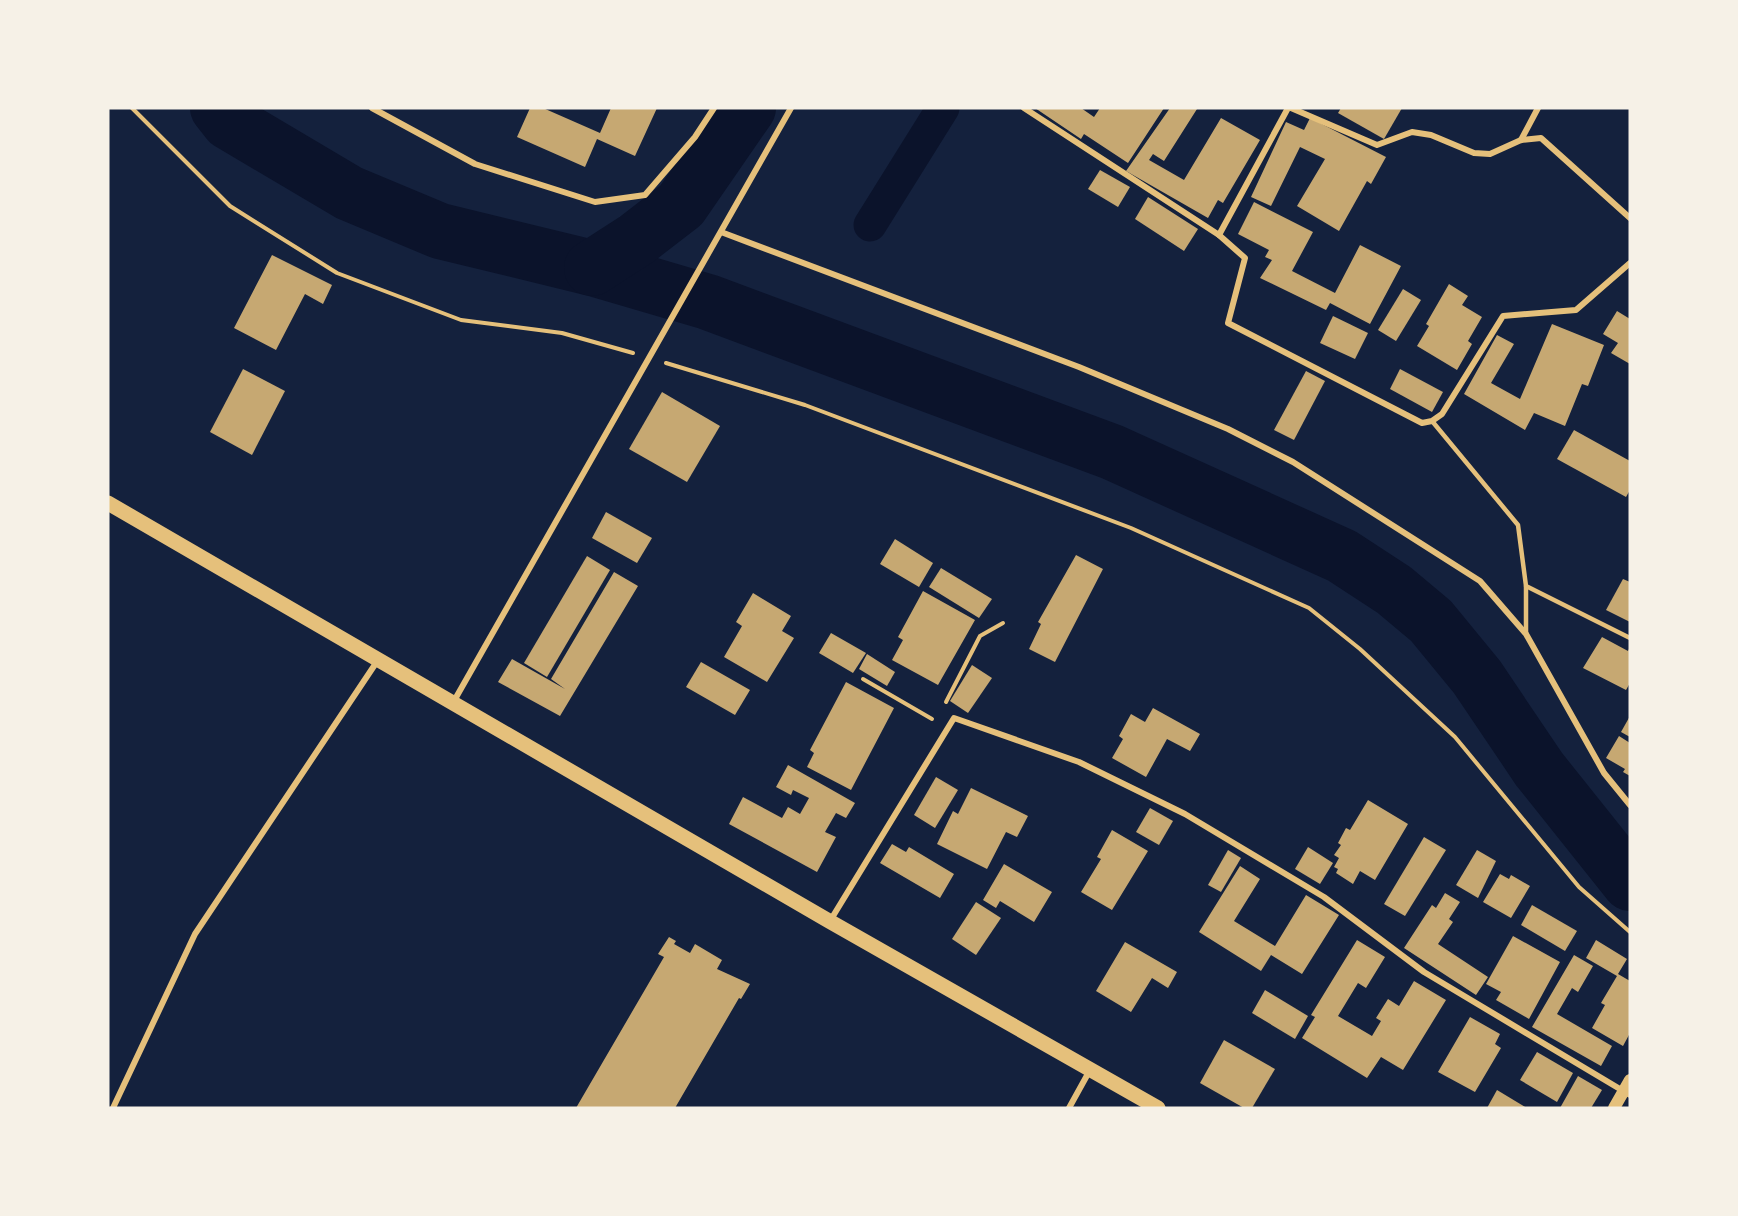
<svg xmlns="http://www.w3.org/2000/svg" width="1738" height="1216" viewBox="0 0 1738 1216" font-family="Arial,sans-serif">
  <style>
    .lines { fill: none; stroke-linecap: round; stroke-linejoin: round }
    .canal { stroke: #0b132b; stroke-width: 33 }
    .river { stroke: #0b132b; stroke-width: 56 }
    .building { fill: #c6a872 }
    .path { stroke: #e5c07b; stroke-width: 4 }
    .service { stroke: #e5c07b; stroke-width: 4.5 }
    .minor { stroke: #e5c07b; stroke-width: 6 }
    .secondary { stroke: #e5c07b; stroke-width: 12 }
    .primary { stroke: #e5c07b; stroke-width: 15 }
  </style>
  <rect width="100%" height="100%" fill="#14213d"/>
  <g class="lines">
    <polyline class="canal" points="870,225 943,108"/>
    <g class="river">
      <polyline points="218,108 229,122 349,193 440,231 592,268 708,302 1112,452 1342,556 1394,590 1431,621 1477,677 1539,769 1630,883"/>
      <polyline points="592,268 637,239 681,205 748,108"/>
    </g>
  </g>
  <g class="building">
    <polygon points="530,108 543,108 600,133 611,108 657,108 635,156 597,139 585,167 517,137"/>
    <polygon points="1035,108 1081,108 1094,117 1100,108 1164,108 1128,163 1084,134 1081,139"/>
    <polygon points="1170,108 1197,109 1164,161 1153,154 1149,160 1184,180 1221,118 1260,140 1223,203 1218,200 1208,218 1126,171"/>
    <polygon points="1341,108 1402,108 1384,139 1338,113"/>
    <polygon points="1310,118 1386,157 1371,184 1367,181 1339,231 1297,206 1325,159 1300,147 1271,206 1251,197 1286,122 1304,130"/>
    <polygon points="1100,170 1130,187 1118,207 1088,189"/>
    <polygon points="1148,197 1198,229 1184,251 1135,219"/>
    <polygon points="1254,202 1313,232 1292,271 1335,293 1360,245 1401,266 1370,324 1330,303 1326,310 1260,278 1272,260 1265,257 1269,250 1238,234"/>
    <polygon points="272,255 332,285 323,304 305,294 276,350 234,328"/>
    <polygon points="1449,284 1468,296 1462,305 1482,317 1468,341 1472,344 1457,370 1417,346 1429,326 1426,324"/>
    <polygon points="1403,289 1421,300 1396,341 1378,330"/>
    <polygon points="1617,311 1630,319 1630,364 1611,353 1618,343 1603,334"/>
    <polygon points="1333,316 1368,333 1355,359 1320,343"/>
    <polygon points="1552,324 1604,345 1588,386 1582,384 1565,426 1534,413 1525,430 1464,394 1497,335 1514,344 1491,383 1520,399"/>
    <polygon points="243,369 285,391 252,455 210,432"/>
    <polygon points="1400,369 1443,392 1432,412 1390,389"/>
    <polygon points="1306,371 1325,381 1294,440 1274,430"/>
    <polygon points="662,392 720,426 687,482 629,449"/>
    <polygon points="1574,430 1630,461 1630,490 1626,497 1557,459"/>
    <polygon points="606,512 652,538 637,563 592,538"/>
    <polygon points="895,539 933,563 919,587 880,564"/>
    <polygon points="1076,555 1103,569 1055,662 1029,649 1041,624 1038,622"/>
    <polygon points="587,556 610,570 547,677 524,663"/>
    <polygon points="941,568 992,599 979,618 929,587"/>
    <polygon points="614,572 638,586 560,716 498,682 512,659 565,689 551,679"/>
    <polygon points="1623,579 1630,582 1630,622 1606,610"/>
    <polygon points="923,591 975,620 938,685 892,660 903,640 898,637"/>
    <polygon points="753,593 791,616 782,631 794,638 767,682 724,657 742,626 736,622"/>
    <polygon points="831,633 866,653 853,673 819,653"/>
    <polygon points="1602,637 1628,651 1630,647 1630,683 1626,690 1583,668"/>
    <polygon points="867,654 895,672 887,686 859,669"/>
    <polygon points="701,662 750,690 735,715 686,687"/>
    <polygon points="972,665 992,678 968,713 950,701"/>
    <polygon points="846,682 894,708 851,790 807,767 814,753 810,750"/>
    <polygon points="1153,708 1200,734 1190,751 1167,739 1146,777 1112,758 1123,739 1119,736 1131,714 1145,722"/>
    <polygon points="1630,716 1630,737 1621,732"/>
    <polygon points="1619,736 1630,743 1630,776 1623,772 1625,769 1606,758"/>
    <polygon points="788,765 855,803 846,818 836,813 825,832 836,837 817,872 729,824 743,797 782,818 788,807 800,814 809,798 793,790 791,795 776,787"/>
    <polygon points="936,777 958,790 935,828 914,815"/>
    <polygon points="971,788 1028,816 1017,837 1006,832 987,869 937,844 953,811 958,814"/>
    <polygon points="1368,800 1408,824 1375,880 1360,871 1353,884 1336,873 1338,869 1334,867 1339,858 1334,855 1341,845 1338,843 1346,828 1350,830"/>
    <polygon points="1150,808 1173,821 1159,845 1136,832"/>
    <polygon points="1112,830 1148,851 1112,910 1081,892 1101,859 1097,857"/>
    <polygon points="1424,837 1446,850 1405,916 1384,904"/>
    <polygon points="892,844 906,852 909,847 954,874 940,898 880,863"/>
    <polygon points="1308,847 1333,863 1320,884 1295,869"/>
    <polygon points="1228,850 1241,858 1221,892 1208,885"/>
    <polygon points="1477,850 1496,861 1478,898 1456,885"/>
    <polygon points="1004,864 1052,892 1034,922 1000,901 996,908 983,900"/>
    <polygon points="1240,866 1260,879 1234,921 1275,946 1306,895 1339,915 1302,974 1271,955 1261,971 1199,932"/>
    <polygon points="1500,874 1509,879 1511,875 1530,886 1511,918 1483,902"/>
    <polygon points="1445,893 1460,902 1449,919 1453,922 1438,944 1488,977 1476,995 1404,948 1432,905 1436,908"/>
    <polygon points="976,902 1001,918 976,955 952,939"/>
    <polygon points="1532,905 1577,931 1565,951 1521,925"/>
    <polygon points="1513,936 1560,962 1529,1019 1496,1000 1501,992 1486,984"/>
    <polygon points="669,937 676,941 674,944 690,953 695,944 722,960 717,969 750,984 741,999 739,998 675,1108 576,1108 664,957 658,954"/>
    <polygon points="1357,940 1385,957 1366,988 1358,983 1338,1016 1372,1036 1381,1021 1376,1018 1388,999 1399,1006 1414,981 1446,1000 1403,1070 1381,1057 1367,1078 1302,1038 1315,1017 1311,1015"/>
    <polygon points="1596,940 1627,959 1618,974 1630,981 1630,1033 1623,1046 1592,1028 1605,1005 1601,1003 1617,976 1586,958"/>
    <polygon points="1125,942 1177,972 1168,988 1152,978 1131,1012 1096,991"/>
    <polygon points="1574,955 1593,966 1578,992 1572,988 1557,1014 1612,1046 1601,1066 1532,1027"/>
    <polygon points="1265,990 1308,1016 1295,1039 1252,1013"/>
    <polygon points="1470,1017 1500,1034 1495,1044 1501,1048 1475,1092 1438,1072"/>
    <polygon points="1224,1040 1275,1069 1252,1108 1244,1108 1200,1083"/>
    <polygon points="1537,1052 1573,1073 1557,1102 1520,1080"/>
    <polygon points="1578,1076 1602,1090 1591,1108 1560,1108"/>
    <polygon points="1497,1090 1527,1108 1487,1108"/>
  </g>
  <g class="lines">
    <g class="path">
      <polyline points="132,108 230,206 337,273 461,320 562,333 633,353"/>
      <polyline points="666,363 805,405 1131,528 1309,608 1360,649 1455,737 1579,887 1630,932"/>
      <polyline points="863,679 932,719"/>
      <polyline points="946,702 980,636 1003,623"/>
    </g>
    <g class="service">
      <polyline points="1432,421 1518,525 1526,586 1630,638"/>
      <polyline points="1526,586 1526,634"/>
    </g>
    <g class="minor">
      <polyline points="372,108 475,164 595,202 645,195 695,137 714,108"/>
      <polyline points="1024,108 1219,235 1245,258 1228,323 1422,423 1432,421 1442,414 1503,316 1576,310 1630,263"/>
      <polyline points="1291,108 1377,145 1412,132 1431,135 1474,153 1490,154 1521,140 1541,138 1630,218"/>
      <polyline points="1521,140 1538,108"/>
      <polyline points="721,232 1079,367 1228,429 1293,462 1480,581 1526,634 1604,773 1630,805"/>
      <polyline points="1219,235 1288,108"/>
      <polyline points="454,701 791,108"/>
      <polyline points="830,921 954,718 1079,762 1185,814 1324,897 1424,972 1630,1095"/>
      <polyline points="113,1108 195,934 378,660"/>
      <polyline points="1069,1108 1090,1070"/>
    </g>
    <polyline class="secondary" points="1614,1108 1630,1080"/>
    <polyline class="primary" points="108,503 829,921 1158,1108"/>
  </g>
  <rect width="1738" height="1216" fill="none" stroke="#f6f1e7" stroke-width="219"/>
</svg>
